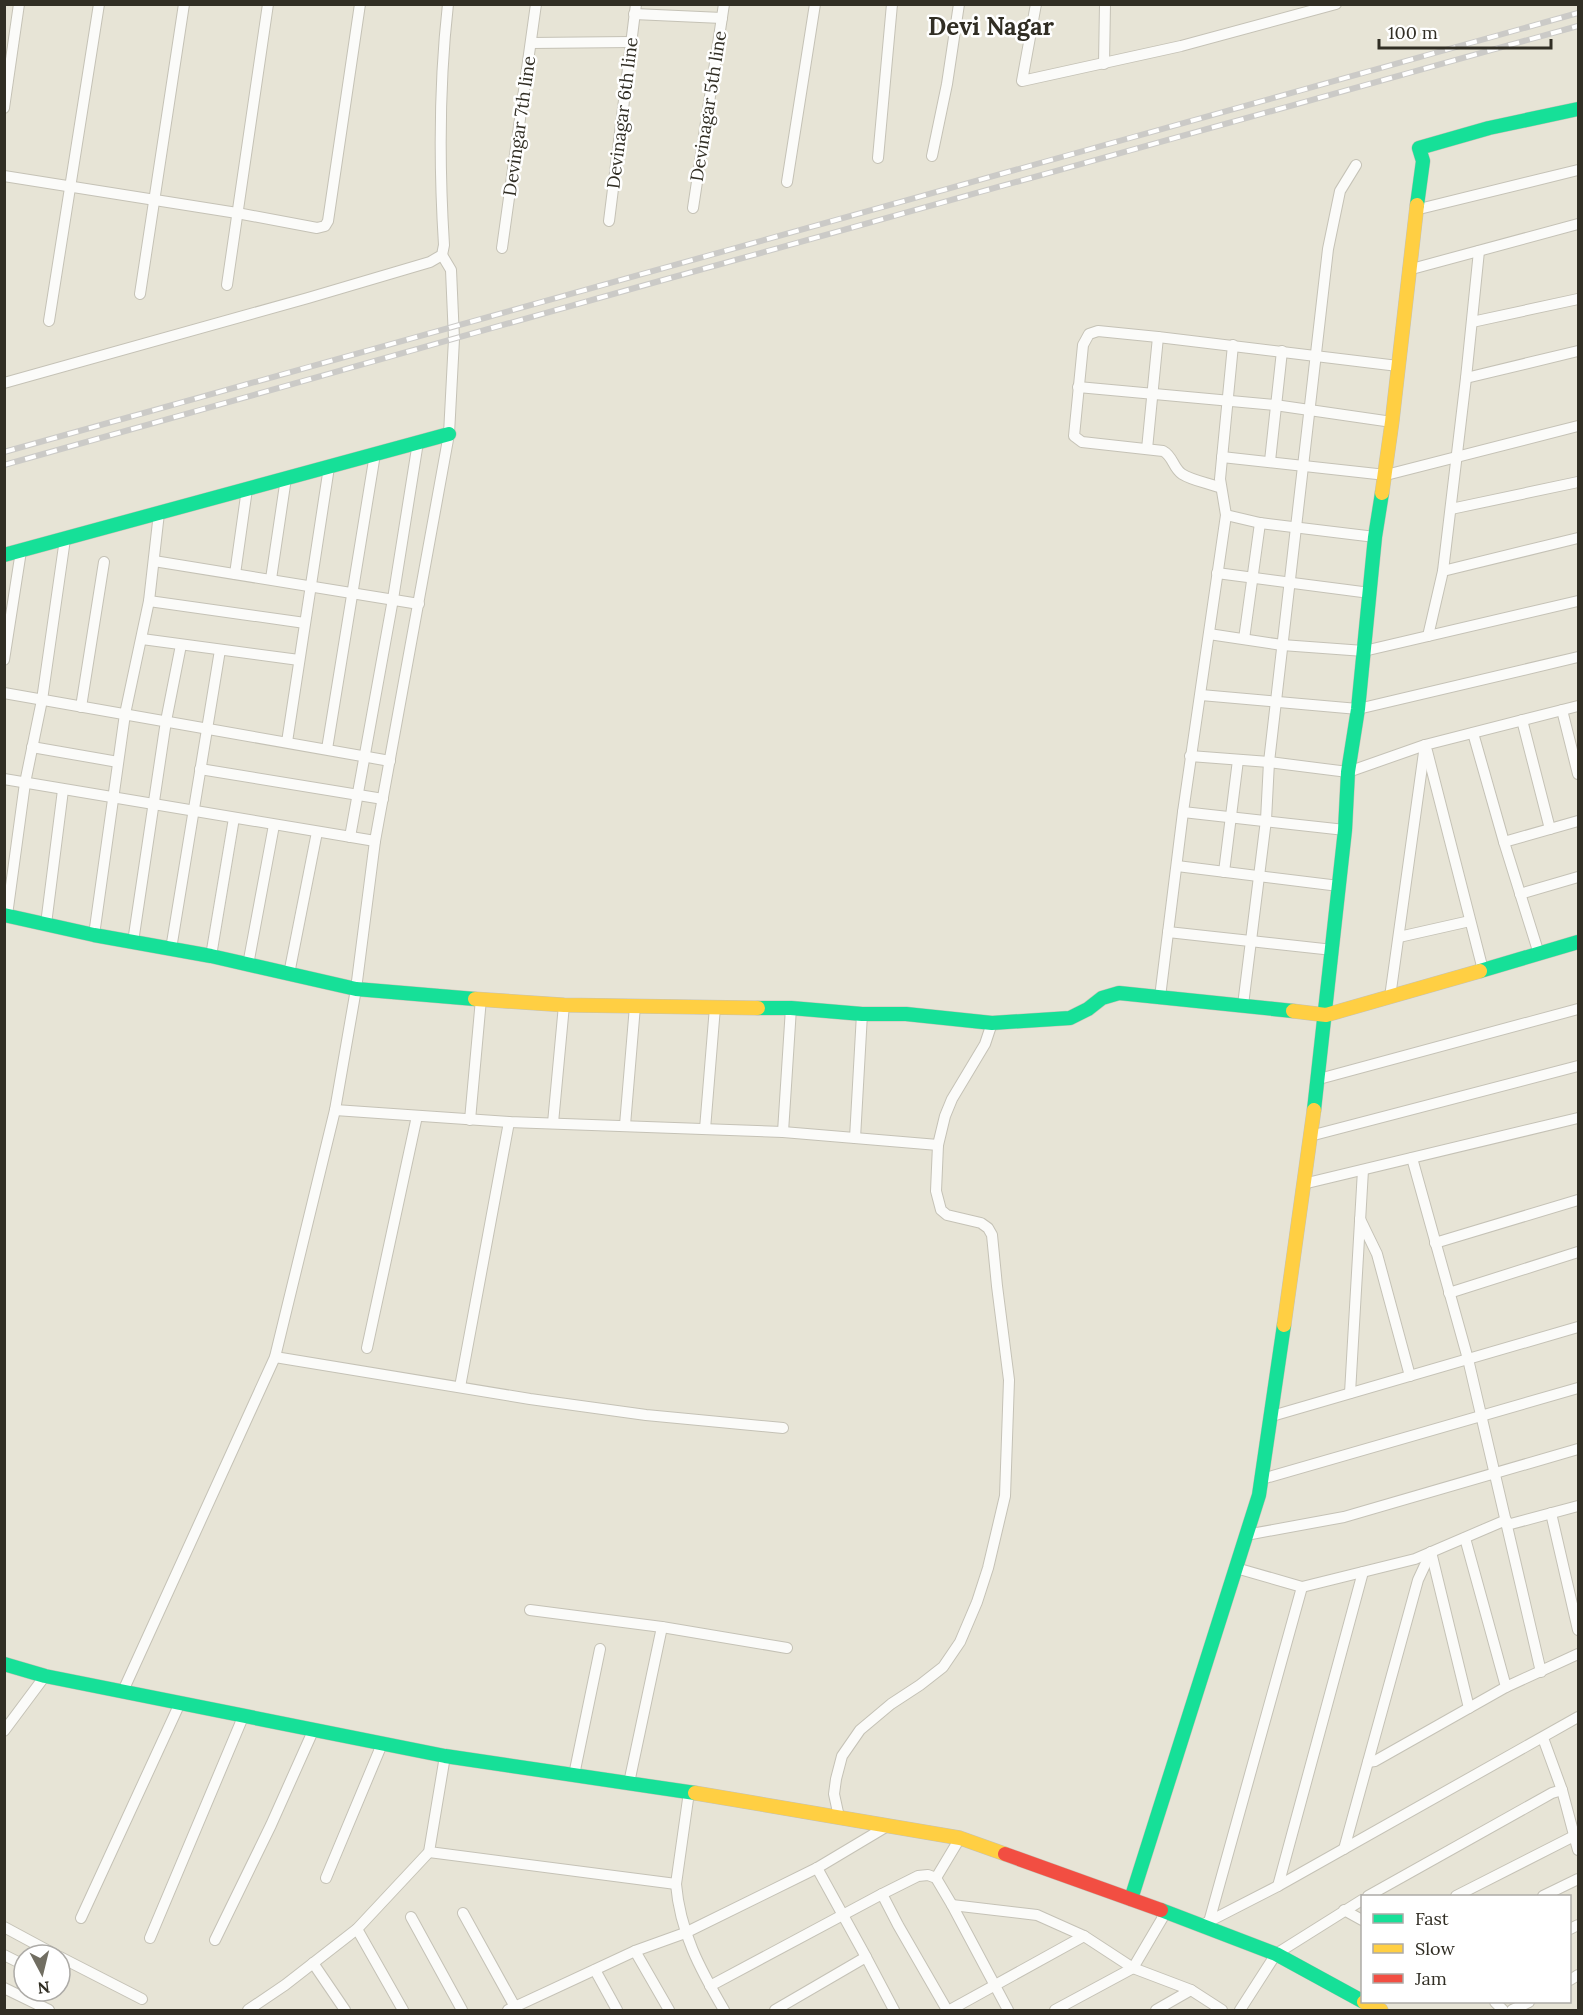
<svg xmlns="http://www.w3.org/2000/svg" width="1583" height="2015" viewBox="0 0 1583 2015" font-family="Lora,serif">
  <style>
    .lines { fill: none; stroke-linecap: round; stroke-linejoin: round }
    .street-casing { stroke: #c5c2b6; stroke-width: 12 }
    .fast-casing { stroke: #c5c2b6; stroke-width: 15 }
    .slow-casing { stroke: #c5c2b6; stroke-width: 15 }
    .jam-casing { stroke: #c5c2b6; stroke-width: 15 }
    .street { stroke: #fbfbf9; stroke-width: 10 }
    .fast { stroke: #16e098; stroke-width: 14 }
    .slow { stroke: #ffcf43; stroke-width: 14 }
    .jam { stroke: #f24e42; stroke-width: 14 }
    .rail-casing { stroke: #cbcac7; stroke-width: 6 }
    .rail { stroke: #fff; stroke-width: 4; stroke-dasharray: 11; stroke-linecap: butt }
    .labels { text-anchor: middle; dominant-baseline: central; stroke-width: 5; stroke-linejoin: round; paint-order: stroke }
    .street-label { font-size: 18px; fill: #312e24; stroke: #fff }
    .district-label { font-size: 24px; font-weight: bold; fill: #312e24; stroke: #fff }
  </style>
  <rect width="100%" height="100%" fill="#e7e4d6"/>
  <g class="lines">
    <defs>
      <g id="street">
        <polyline points="1036,4 1022,81 1181,46 1336,4"/>
        <polyline points="634,14 722,18"/>
        <polyline points="531,43 631,42"/>
        <polyline points="1104,64 1105,4"/>
        <polyline points="4,108 19,4"/>
        <polyline points="932,156 947,84 959,4"/>
        <polyline points="878,158 892,4"/>
        <polyline points="4,176 237,213 317,228 325,226 328,221 360,4"/>
        <polyline points="787,182 815,4"/>
        <polyline points="693,208 724,4"/>
        <polyline points="1415,210 1578,170"/>
        <polyline points="609,221 636,4"/>
        <polyline points="502,248 536,4"/>
        <polyline points="1408,270 1578,224"/>
        <polyline points="227,285 268,4"/>
        <polyline points="140,294 184,4"/>
        <polyline points="49,321 99,4"/>
        <polyline points="1472,322 1578,299"/>
        <polyline points="1466,378 1578,351"/>
        <path d="M 4,383 L 308,298 L 430,262 L 442,255 L 444,245 C 439,165 439,84 448,4"/>
        <polyline points="1078,387 1275,405 1392,422"/>
        <polyline points="1147,449 1158,337"/>
        <polyline points="1222,457 1386,475 1578,426"/>
        <polyline points="1270,461 1282,351"/>
        <path d="M 1221,488 C 1209,483 1193,481 1182,474 C 1173,468 1173,456 1163,451 L 1082,442 L 1074,436 L 1083,345 L 1089,334 L 1098,331 L 1158,337 L 1398,366"/>
        <polyline points="1451,509 1578,482"/>
        <polyline points="1226,515 1260,523 1375,537"/>
        <polyline points="154,561 419,604"/>
        <polyline points="1443,571 1466,378 1479,251"/>
        <polyline points="1217,573 1370,593"/>
        <polyline points="235,574 247,489"/>
        <polyline points="271,579 286,478"/>
        <polyline points="149,601 305,623"/>
        <polyline points="1209,634 1282,645 1364,651 1578,601"/>
        <polyline points="1428,636 1443,571 1578,538"/>
        <polyline points="142,639 299,660"/>
        <polyline points="1244,639 1260,523"/>
        <polyline points="4,660 21,551"/>
        <polyline points="4,693 390,761"/>
        <polyline points="1201,695 1358,709 1578,657"/>
        <polyline points="81,707 104,562"/>
        <polyline points="1562,710 1578,774"/>
        <polyline points="1522,720 1550,829"/>
        <polyline points="1473,733 1504,842"/>
        <polyline points="287,742 329,467"/>
        <polyline points="32,747 118,762"/>
        <polyline points="327,749 375,454"/>
        <polyline points="1427,751 1483,970"/>
        <polyline points="1190,756 1269,762 1348,772 1425,745 1578,706"/>
        <polyline points="200,769 383,799"/>
        <polyline points="4,779 375,841"/>
        <polyline points="1183,812 1345,830"/>
        <polyline points="350,837 393,599 418,442"/>
        <polyline points="1177,866 1339,886"/>
        <polyline points="1224,872 1238,760"/>
        <polyline points="1520,894 1578,877"/>
        <polyline points="7,915 25,783 42,700 65,539"/>
        <polyline points="46,924 63,790"/>
        <polyline points="1168,932 1333,950"/>
        <polyline points="94,935 125,714 149,601 159,513"/>
        <polyline points="1399,937 1470,921"/>
        <polyline points="133,942 166,721 181,645"/>
        <polyline points="171,949 220,650"/>
        <polyline points="1539,954 1504,842 1578,821"/>
        <polyline points="211,956 234,818"/>
        <polyline points="248,965 274,825"/>
        <polyline points="289,974 317,832"/>
        <polyline points="1160,997 1183,812 1226,515 1220,479 1233,345"/>
        <polyline points="1390,997 1425,745"/>
        <polyline points="1243,1005 1266,820 1269,762 1328,249 1340,191 1356,165"/>
        <polyline points="1319,1079 1578,1009"/>
        <polyline points="335,1110 509,1122 783,1132 938,1145"/>
        <polyline points="470,1120 481,999"/>
        <polyline points="553,1123 564,1005"/>
        <polyline points="625,1125 635,1006"/>
        <polyline points="705,1129 715,1007"/>
        <polyline points="783,1132 791,1008"/>
        <polyline points="1310,1136 1578,1066"/>
        <polyline points="855,1138 862,1014"/>
        <polyline points="1412,1158 1468,1359 1541,1672"/>
        <polyline points="1303,1184 1578,1118"/>
        <polyline points="1360,1219 1377,1254 1410,1376"/>
        <polyline points="1435,1243 1578,1200"/>
        <polyline points="1449,1293 1578,1252"/>
        <polyline points="367,1348 417,1116"/>
        <polyline points="275,1357 530,1399 646,1415 783,1428"/>
        <polyline points="460,1387 509,1122"/>
        <polyline points="1350,1393 1363,1170"/>
        <polyline points="1272,1416 1578,1327"/>
        <polyline points="1262,1479 1578,1388"/>
        <polyline points="1551,1513 1578,1630"/>
        <polyline points="1507,1525 1578,1506"/>
        <polyline points="1246,1535 1344,1517 1578,1449"/>
        <polyline points="1465,1538 1506,1687"/>
        <polyline points="1431,1552 1469,1708"/>
        <polyline points="1302,1587 1415,1559 1506,1520"/>
        <polyline points="530,1610 662,1627 787,1648"/>
        <polyline points="123,1691 275,1357 335,1110 356,989 375,841 449,434 454,339 451,270 442,255"/>
        <polyline points="4,1731 45,1676"/>
        <polyline points="1543,1738 1562,1790 1578,1850"/>
        <polyline points="1368,1762 1375,1761 1506,1687 1578,1654"/>
        <polyline points="574,1775 600,1649"/>
        <polyline points="629,1783 662,1627"/>
        <path d="M 689,1792 L 676,1884 C 680,1932 700,1969 724,2010"/>
        <polyline points="839,1817 834,1794 836,1779 842,1756 860,1730 891,1704 920,1685 943,1667 960,1642 977,1602 988,1568 1005,1496 1009,1380 997,1286 992,1235 988,1228 981,1223 947,1215 941,1210 936,1191 938,1145 945,1116 952,1099 985,1044 992,1023"/>
        <polyline points="1344,1849 1418,1580 1431,1552"/>
        <polyline points="429,1852 676,1884"/>
        <polyline points="326,1878 382,1744"/>
        <polyline points="936,1878 960,1838"/>
        <polyline points="1278,1886 1363,1572"/>
        <polyline points="882,1894 898,1925 947,2010"/>
        <polyline points="1368,1896 1552,1793 1562,1790"/>
        <polyline points="1456,1896 1574,1836"/>
        <polyline points="1543,1896 1578,1879"/>
        <polyline points="952,1905 1037,1915 1084,1936"/>
        <polyline points="1344,1910 1362,1920"/>
        <polyline points="463,1913 515,2007"/>
        <polyline points="411,1917 462,2010"/>
        <polyline points="81,1918 180,1703"/>
        <polyline points="1209,1922 1302,1587 1236,1568"/>
        <polyline points="1200,1926 1278,1886 1578,1717"/>
        <polyline points="4,1927 56,1955"/>
        <polyline points="357,1929 403,2010"/>
        <polyline points="1570,1929 1578,1925"/>
        <polyline points="150,1938 243,1717"/>
        <polyline points="215,1940 271,1825 313,1731"/>
        <polyline points="635,1951 669,2010"/>
        <polyline points="4,1955 24,1965"/>
        <polyline points="60,1957 142,1999"/>
        <polyline points="866,1957 894,2010"/>
        <polyline points="313,1963 345,2010"/>
        <polyline points="595,1970 617,2010"/>
        <polyline points="1570,1980 1578,1975"/>
        <polyline points="710,1986 882,1894 918,1876 928,1875 936,1878 952,1905 1008,2010"/>
        <polyline points="4,1988 49,2010"/>
        <polyline points="1495,2002 1503,2010"/>
        <polyline points="248,2010 285,1985 357,1929 429,1852 445,1756"/>
        <polyline points="508,2010 635,1951 685,1933 817,1868 889,1825"/>
        <polyline points="775,2010 866,1957 817,1868"/>
        <polyline points="950,2010 1084,1936 1133,1968 1191,1990 1222,2010"/>
        <polyline points="1055,2010 1133,1968 1166,1912"/>
        <polyline points="1156,2010 1191,1990"/>
        <polyline points="1240,2010 1276,1954 1362,1900"/>
        <polyline points="1512,2010 1529,2002"/>
      </g>
      <g id="fast">
        <polyline points="1417,205 1423,161 1419,148 1489,128 1578,109"/>
        <polyline points="4,555 449,434"/>
        <polyline points="4,915 94,935 211,956 356,989 475,999"/>
        <polyline points="1480,971 1578,942"/>
        <polyline points="758,1008 791,1008 862,1014 906,1014 992,1023 1070,1018 1088,1009 1102,998 1119,993 1293,1011"/>
        <polyline points="1314,1110 1345,830 1348,772 1358,709 1375,537 1382,493"/>
        <polyline points="4,1664 45,1676 445,1756 695,1793"/>
        <polyline points="1131,1899 1259,1495 1284,1325"/>
        <polyline points="1161,1910 1276,1954 1362,2001"/>
      </g>
      <g id="slow">
        <polyline points="1382,493 1392,422 1417,205"/>
        <polyline points="475,999 564,1005 758,1008"/>
        <polyline points="1293,1011 1326,1015 1480,971"/>
        <polyline points="1284,1325 1314,1110"/>
        <polyline points="695,1793 960,1838 1005,1854"/>
        <polyline points="1364,2002 1381,2010"/>
      </g>
      <polyline id="jam" points="1005,1854 1161,1910"/>
    </defs>
    <use href="#street" class="street-casing"/>
    <use href="#fast" class="fast-casing"/>
    <use href="#slow" class="slow-casing"/>
    <use href="#jam" class="jam-casing"/>
    <use href="#street" class="street"/>
    <use href="#fast" class="fast"/>
    <use href="#slow" class="slow"/>
    <use href="#jam" class="jam"/>
    <defs>
      <g id="rail">
        <polyline points="4,452 1578,13"/>
        <polyline points="4,465 656,282 1578,26"/>
      </g>
    </defs>
    <use href="#rail" class="rail-casing"/>
    <use href="#rail" class="rail"/>
  </g>
  <g class="labels">
    <g class="street-label">
      <text transform="translate(708 106) rotate(-81)">Devinagar 5th line</text>
      <text transform="translate(622 113) rotate(-83)">Devinagar 6th line</text>
      <text transform="translate(519 126) rotate(-82)">Devingar 7th line</text>
    </g>
    <g class="district-label">
      <text x="991" y="26">Devi Nagar</text>
    </g>
  </g>
  <rect width="1583" height="2015" fill="none" stroke="#312e24" stroke-width="12"/>
  <rect x="1361" y="1895" width="210" height="108" fill="#ffffff" stroke="#adaba7" stroke-width="1.5"/>
  <rect x="1373" y="1914" width="30" height="9" fill="#16e098" stroke="#adaba7" stroke-width="1.5"/>
  <text x="1415" y="1925" font-size="18" fill="#312e24">Fast</text>
  <rect x="1373" y="1944" width="30" height="9" fill="#ffcf43" stroke="#adaba7" stroke-width="1.5"/>
  <text x="1415" y="1955" font-size="18" fill="#312e24">Slow</text>
  <rect x="1373" y="1974" width="30" height="9" fill="#f24e42" stroke="#adaba7" stroke-width="1.5"/>
  <text x="1415" y="1985" font-size="18" fill="#312e24">Jam</text>
  <g transform="translate(42 1973) rotate(173)"><circle r="28" fill="#ffffff" stroke="#adaba7" stroke-width="1.5"/>
  <path d="M0-4.5L10 22L0 15L-10 22Z" fill="#716e62"/>
  <text y="-9" font-size="16" font-weight="bold" text-anchor="middle" fill="#312e24">N</text>
  </g>
  <path d="M1379 39v9h172v-9" fill="none" stroke="#312e24" stroke-width="3"/>
  <text x="1388" y="39" font-size="18" fill="#312e24" stroke="#ffffff" stroke-width="4.5" paint-order="stroke">100 m</text>
</svg>
